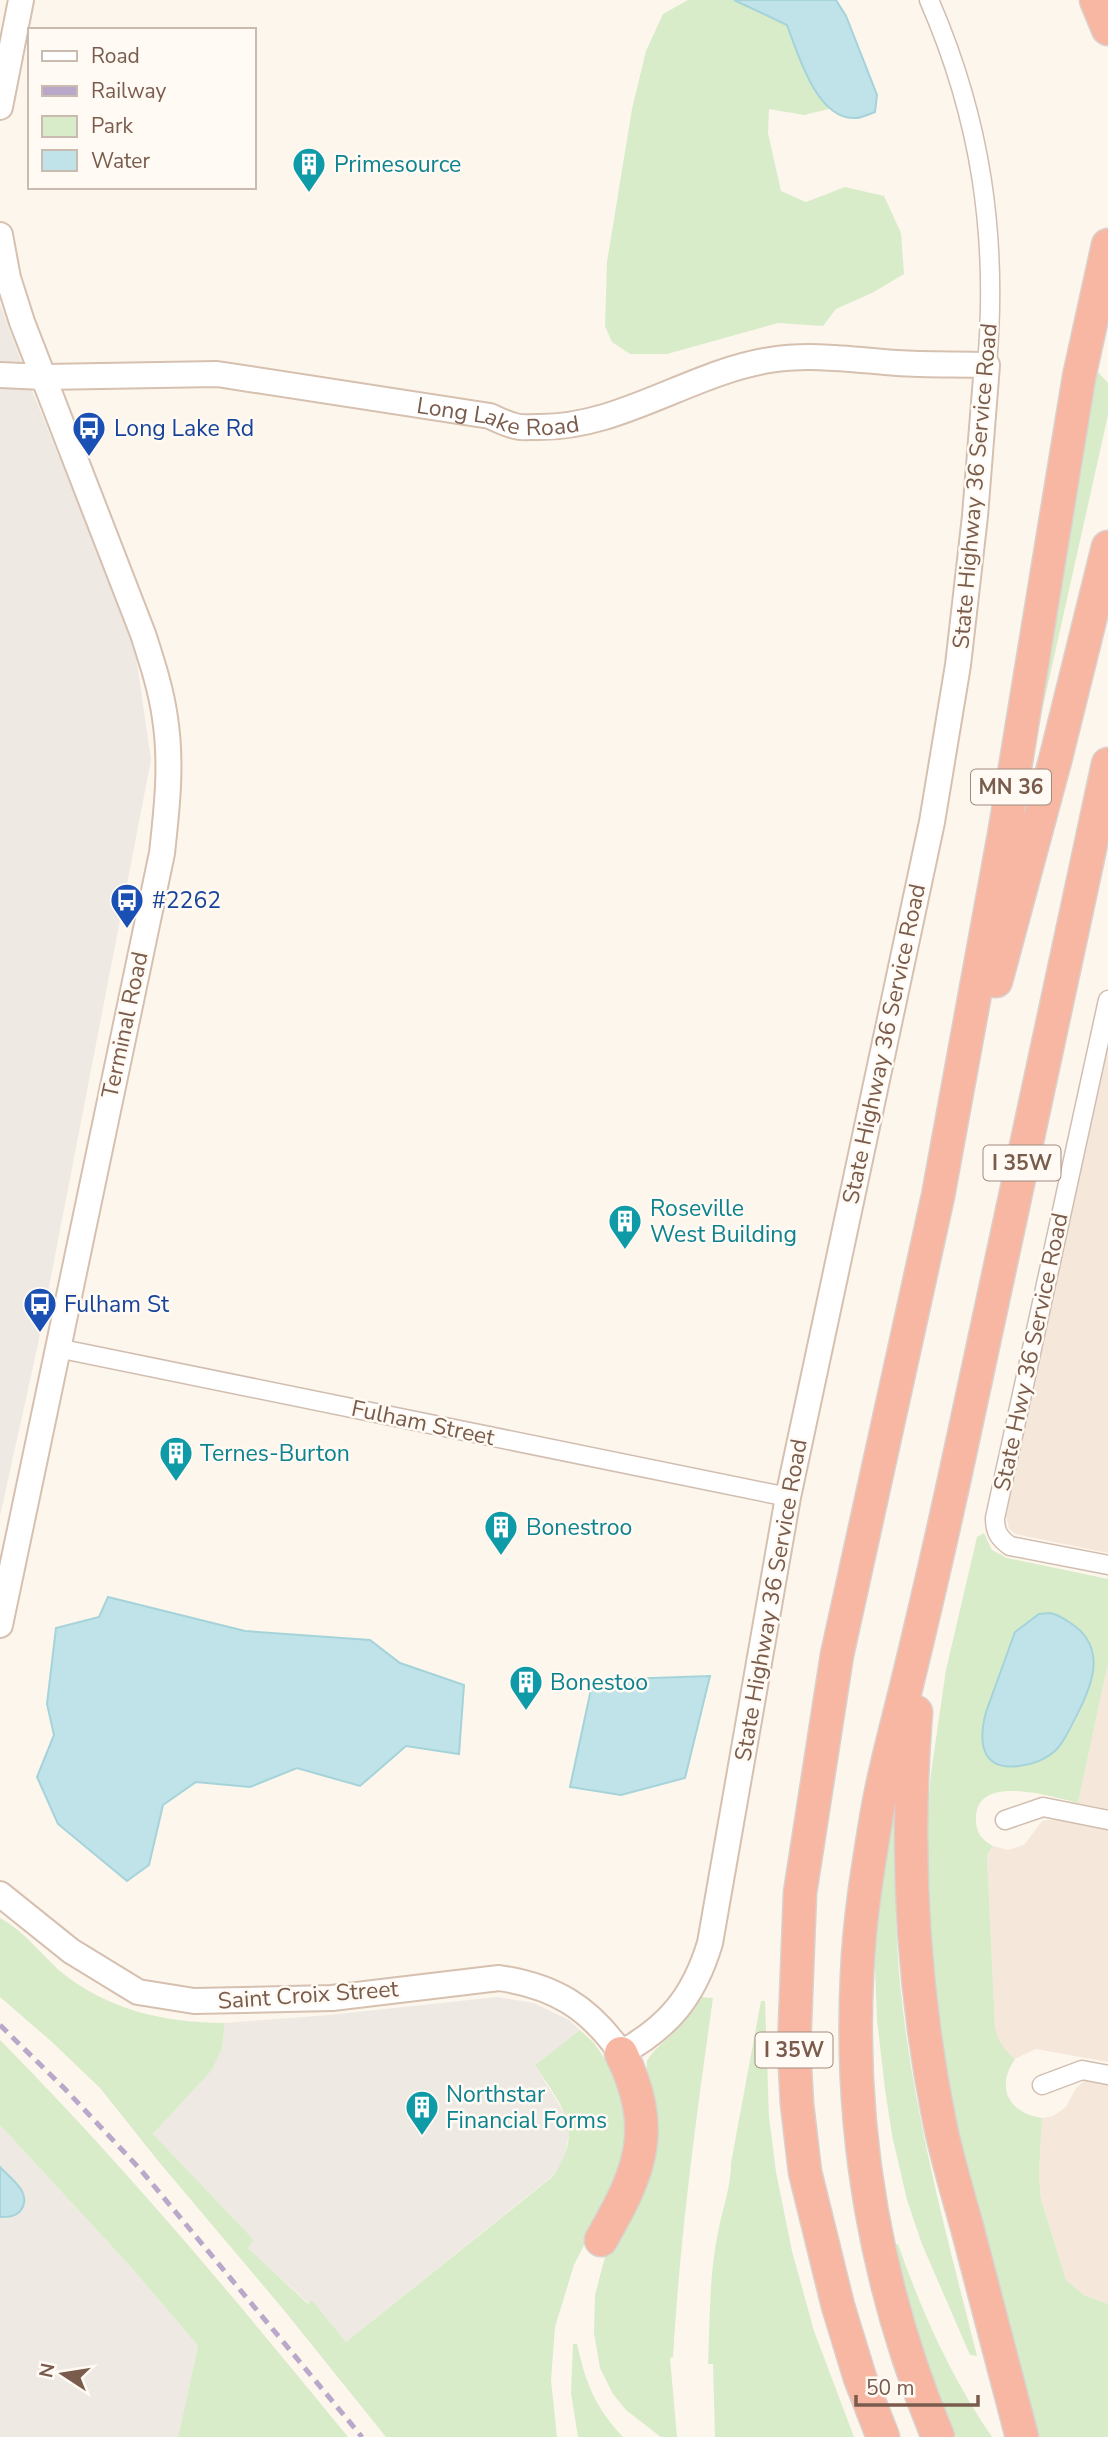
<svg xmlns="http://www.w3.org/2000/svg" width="1108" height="2437" viewBox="0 0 1108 2437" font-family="'Nunito Sans',sans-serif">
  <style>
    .residential { fill: #f5e8da }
    .industrial { fill: #efe9e4 }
    .green { fill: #d8ecc9; fill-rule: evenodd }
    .water { fill: #bfe3e8; stroke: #a5d3da; stroke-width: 2 }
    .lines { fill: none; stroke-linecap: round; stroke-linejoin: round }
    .street-casing { stroke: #d1beb0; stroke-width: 21 }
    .secondary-casing { stroke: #d6c0b0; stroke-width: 28 }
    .highway-casing { stroke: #dad1cd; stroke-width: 35 }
    .street { stroke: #fff; stroke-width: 18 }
    .secondary { stroke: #fff; stroke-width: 24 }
    .highway { stroke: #f7b7a3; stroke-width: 32 }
    .rail { stroke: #b9a8c9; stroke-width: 5; stroke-dasharray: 10 7; stroke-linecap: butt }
    .labels { text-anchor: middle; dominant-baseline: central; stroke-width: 5; stroke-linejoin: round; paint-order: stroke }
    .shield { fill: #fffaf3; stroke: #a28b7f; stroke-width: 2 }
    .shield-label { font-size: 21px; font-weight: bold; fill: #7a5c4d }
    .culture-label { font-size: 23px; fill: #0d838f; stroke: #fffaf3; text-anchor: start }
    .street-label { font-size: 23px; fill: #7a5c4d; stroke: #fffaf3 }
    .transit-label { font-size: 23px; fill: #164399; stroke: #fffaf3; text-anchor: start }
  </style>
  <rect width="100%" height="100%" fill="#fdf6ec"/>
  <g class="residential">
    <polygon points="1108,1044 1108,1553 1015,1534 1009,1529 1006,1515"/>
    <polygon points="1108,1663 1108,1809 1078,1803"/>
    <polygon points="1054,1819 1108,1830 1108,2062 1036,2049 1015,2059 1003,2050 998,2041 995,2027 987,1855 993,1846 1008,1850 1024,1845 1042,1821"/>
    <polygon points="1084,2081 1108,2085 1108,2304 1084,2295 1066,2280 1041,2199 1039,2175 1042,2118 1053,2116 1066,2107 1076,2088"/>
  </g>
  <g class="industrial">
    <polygon points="0,304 31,388 134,642 151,760 37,1349 0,1516"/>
    <polygon points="497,1997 534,2003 569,2020 580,2030 535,2065 566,2116 569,2134 564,2160 551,2177 346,2342 313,2301 309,2304 248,2248 254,2240 153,2134 212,2070 222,2049 225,2023 329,2015"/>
    <polygon points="0,2125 130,2266 198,2346 178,2437 0,2437"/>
  </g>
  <g class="green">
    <polygon points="688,0 734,0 787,25 805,73 829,109 804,115 769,109 768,133 781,191 806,202 845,187 884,196 901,233 904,274 872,293 836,309 823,326 778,323 667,354 630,354 612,342 605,326 607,262 632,109 646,51 663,14"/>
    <polygon points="1095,369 1108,383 1108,415 1042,711 1035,711"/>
    <path d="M 984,1533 L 992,1550 L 1007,1558 L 1108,1579 L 1108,1663 L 1078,1803 C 1053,1797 973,1771 976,1821 C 976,1833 983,1841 993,1846 L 987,1855 L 995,2027 C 999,2043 1003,2049 1015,2059 C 995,2088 1009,2113 1042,2118 L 1039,2175 L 1041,2199 L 1066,2280 L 1084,2295 L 1108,2304 L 1108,2437 L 1032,2437 L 963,2164 L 930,1989 L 926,1835 L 931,1773 L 946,1670 L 977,1537 ZM 1056,1614 C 1071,1623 1084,1630 1091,1646 C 1102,1671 1075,1733 1055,1750 C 1047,1758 1033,1765 1022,1766 L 983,1724 L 1015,1632 Z"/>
    <path d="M 897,1781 C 897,1852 893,1922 901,1993 C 914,2116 947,2237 977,2356 L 970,2355 L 922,2244 L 907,2200 L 892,2135 L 885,2089 L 877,2020 L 874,1940 L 878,1897 Z"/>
    <path d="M 0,1918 C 23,1930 41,1954 60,1971 C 107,2010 165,2023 225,2023 L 222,2049 L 212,2070 L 153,2134 L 254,2240 L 248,2248 L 308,2304 L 312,2300 L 346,2342 L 552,2177 C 586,2130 562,2107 535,2065 L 580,2030 L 594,2043 L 609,2065 L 622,2095 L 628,2128 L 623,2169 L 574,2265 L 555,2327 L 551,2380 L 557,2437 L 386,2437 L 283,2309 L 159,2162 L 100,2088 L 52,2042 L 0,1997 Z"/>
    <path d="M 700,1997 L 713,1998 C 696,2118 680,2237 673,2357 L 670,2358 L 677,2437 L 661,2437 L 626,2410 L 613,2394 L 600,2368 L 594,2333 L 595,2295 L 605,2257 L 640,2195 L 647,2061 C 654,2049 662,2044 671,2035 C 683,2024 692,2011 700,1997 Z"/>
    <path d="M 761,2001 L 765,2001 L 769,2117 L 776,2172 L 792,2251 L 814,2331 L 854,2437 L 715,2437 L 713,2364 L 708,2364 C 710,2320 709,2275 718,2233 C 722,2209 731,2188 731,2163 Z"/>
    <path d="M 0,2040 C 124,2165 237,2301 348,2437 L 178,2437 L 198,2346 L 130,2266 L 0,2125 Z"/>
    <path d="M 898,2244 C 922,2313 951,2377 992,2437 L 956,2437 L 929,2377 L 892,2245 Z"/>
    <path d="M 573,2344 L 577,2344 C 586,2384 595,2407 623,2437 L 578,2437 L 571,2393 Z"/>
  </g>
  <g class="water">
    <path d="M 734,0 L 836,0 L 846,16 L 877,95 L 875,112 C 869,114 860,119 853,118 C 816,117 798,54 787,25 Z"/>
    <polygon points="108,1597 245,1631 370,1640 400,1663 464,1685 459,1754 406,1746 360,1786 297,1768 250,1787 196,1782 163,1805 149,1865 127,1881 58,1824 37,1777 54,1735 47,1704 56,1628 99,1617"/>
    <path d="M 1050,1613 C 1057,1614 1063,1618 1069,1622 C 1108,1646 1093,1684 1076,1717 C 1071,1727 1065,1740 1057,1749 C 1047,1759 1032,1765 1019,1766 C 981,1771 978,1742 986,1712 L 1015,1632 L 1039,1614 Z"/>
    <polygon points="710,1676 685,1778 621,1795 570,1787 593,1680"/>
    <path d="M 0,2167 C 10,2178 33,2193 21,2210 C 16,2217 8,2217 0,2217 Z"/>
  </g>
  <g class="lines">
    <defs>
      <g id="street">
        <path d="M 929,0 C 981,119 998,236 987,365"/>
        <path d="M 1108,1000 L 995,1518 C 995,1532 999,1538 1010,1546 L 1108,1565"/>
        <polyline points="57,1348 788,1497"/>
        <polyline points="1005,1820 1043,1807 1108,1820"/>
        <polyline points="1042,2085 1082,2070 1108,2075"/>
      </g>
      <g id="secondary">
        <polyline points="0,107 21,0"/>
        <path d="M 0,235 L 8,278 L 22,322 L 143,634 C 152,662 161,689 165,718 C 172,763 167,808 162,853 L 0,1625"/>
        <path id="s1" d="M 0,375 L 44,377 L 217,374 L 490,416 C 498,420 507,424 515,426 C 521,428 529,427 536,427 C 619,429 689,373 770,360 C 812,353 855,360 897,363 C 927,365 957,364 987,365 L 975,516 L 958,665 L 932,822 L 788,1497 L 710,1943 C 694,1996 669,2027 621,2053 C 589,2007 554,1986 499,1978 L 332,1998 L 194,2001 L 138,1992 L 71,1951 L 0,1894"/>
      </g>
      <g id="highway">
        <polyline points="1096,0 1108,29"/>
        <polyline points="996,981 1056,757 1108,547"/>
        <path d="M 916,1712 C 905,1849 912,1984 939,2119 C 946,2155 957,2191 967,2227 C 985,2297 1004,2367 1022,2437"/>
        <path d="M 601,2240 C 641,2170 658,2130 621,2053"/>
        <polyline points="883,2437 860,2378 838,2306 805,2172 797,2104 794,2049 800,1893 837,1655 938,1196 1004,835 1079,377 1108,245"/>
        <path d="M 938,2437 C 877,2291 849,2134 857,1975 C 859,1921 868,1867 877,1813 C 884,1771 896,1729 906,1688 C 925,1610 943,1532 960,1453 C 1009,1224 1059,994 1108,764"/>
      </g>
    </defs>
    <use href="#street" class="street-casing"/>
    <use href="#secondary" class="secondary-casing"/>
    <use href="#highway" class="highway-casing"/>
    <use href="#street" class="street"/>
    <use href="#secondary" class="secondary"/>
    <use href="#highway" class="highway"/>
    <polyline class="rail" points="0,2025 65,2089 140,2169 362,2437"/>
  </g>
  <defs>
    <symbol id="building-pin" viewBox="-11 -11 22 30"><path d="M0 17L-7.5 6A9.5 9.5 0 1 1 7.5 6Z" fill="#0f9aa8" stroke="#fffaf3"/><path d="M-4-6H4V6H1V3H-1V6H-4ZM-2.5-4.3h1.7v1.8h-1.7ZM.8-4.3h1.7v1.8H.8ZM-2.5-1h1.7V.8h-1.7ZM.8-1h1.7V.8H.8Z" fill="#fff"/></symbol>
    <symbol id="bus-pin" viewBox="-11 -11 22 30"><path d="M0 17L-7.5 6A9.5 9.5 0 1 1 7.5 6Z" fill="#1a4fb4" stroke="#fffaf3"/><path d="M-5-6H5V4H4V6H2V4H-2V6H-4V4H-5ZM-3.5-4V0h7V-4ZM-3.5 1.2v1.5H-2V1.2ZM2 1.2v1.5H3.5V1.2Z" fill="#fff"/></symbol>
  </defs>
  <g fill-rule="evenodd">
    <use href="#building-pin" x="290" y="145" width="38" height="52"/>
    <use href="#bus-pin" x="70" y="409" width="38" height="52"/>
    <use href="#bus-pin" x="108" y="881" width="38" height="52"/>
    <use href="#building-pin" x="606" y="1202" width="38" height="52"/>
    <use href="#bus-pin" x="21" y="1285" width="38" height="52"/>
    <use href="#building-pin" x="157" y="1434" width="38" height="52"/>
    <use href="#building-pin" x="482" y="1508" width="38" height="52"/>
    <use href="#building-pin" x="507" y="1663" width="38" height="52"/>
    <use href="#building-pin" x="403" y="2088" width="38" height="52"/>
  </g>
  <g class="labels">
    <g class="shield">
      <rect x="971" y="769.5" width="80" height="35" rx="5"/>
      <rect x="983.5" y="1145.5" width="77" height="35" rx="5"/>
      <rect x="755.5" y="2032.5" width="77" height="35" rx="5"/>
    </g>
    <g class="shield-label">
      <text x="1011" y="787">MN 36</text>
      <text x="1022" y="1163">I 35W</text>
      <text x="794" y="2050">I 35W</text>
    </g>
    <g class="culture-label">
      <text x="334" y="164">Primesource</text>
      <text x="650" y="1208">Roseville<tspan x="650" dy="26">West Building</tspan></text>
      <text x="200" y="1453">Ternes-Burton</text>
      <text x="526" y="1527">Bonestroo</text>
      <text x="550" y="1682">Bonestoo</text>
      <text x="446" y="2094">Northstar<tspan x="446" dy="26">Financial Forms</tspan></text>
    </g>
    <g class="street-label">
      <text stroke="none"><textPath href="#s1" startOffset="502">Long Lake Road</textPath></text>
      <text transform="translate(975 486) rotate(-85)">State Highway 36 Service Road</text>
      <text transform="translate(125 1025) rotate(-78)">Terminal Road</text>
      <text transform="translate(884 1044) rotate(-78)">State Highway 36 Service Road</text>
      <text transform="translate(1031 1352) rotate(-78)">State Hwy 36 Service Road</text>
      <text transform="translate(423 1423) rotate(12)">Fulham Street</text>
      <text transform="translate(771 1600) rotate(-80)">State Highway 36 Service Road</text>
      <text transform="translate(308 1995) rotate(-4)">Saint Croix Street</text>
    </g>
    <g class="transit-label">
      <text x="114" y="428">Long Lake Rd</text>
      <text x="152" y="900">#2262</text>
      <text x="64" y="1304">Fulham St</text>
    </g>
  </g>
  <rect x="28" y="28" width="228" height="161" fill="#fffaf3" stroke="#cabbb1" stroke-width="2"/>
  <rect x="42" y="51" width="35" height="10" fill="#ffffff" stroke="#cabbb1" stroke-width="2"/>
  <text x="91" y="63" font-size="21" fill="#7a5c4d">Road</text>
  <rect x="42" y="86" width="35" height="10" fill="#b9a8c9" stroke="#cabbb1" stroke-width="2"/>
  <text x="91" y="98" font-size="21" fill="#7a5c4d">Railway</text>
  <rect x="42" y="116" width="35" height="21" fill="#d8ecc9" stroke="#cabbb1" stroke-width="2"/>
  <text x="91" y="133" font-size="21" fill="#7a5c4d">Park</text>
  <rect x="42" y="150" width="35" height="21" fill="#bfe3e8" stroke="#cabbb1" stroke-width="2"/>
  <text x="91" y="168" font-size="21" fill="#7a5c4d">Water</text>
  <g transform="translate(63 2374) rotate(282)" stroke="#fffaf3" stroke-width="5" paint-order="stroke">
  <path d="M0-5L12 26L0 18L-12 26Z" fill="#7a5c4d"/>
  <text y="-10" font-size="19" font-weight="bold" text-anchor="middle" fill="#7a5c4d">N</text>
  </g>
  <path d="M856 2395v10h122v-10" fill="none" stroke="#7a5c4d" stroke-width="3.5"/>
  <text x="866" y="2395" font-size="21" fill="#7a5c4d" stroke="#fffaf3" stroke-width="5" paint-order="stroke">50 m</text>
</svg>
